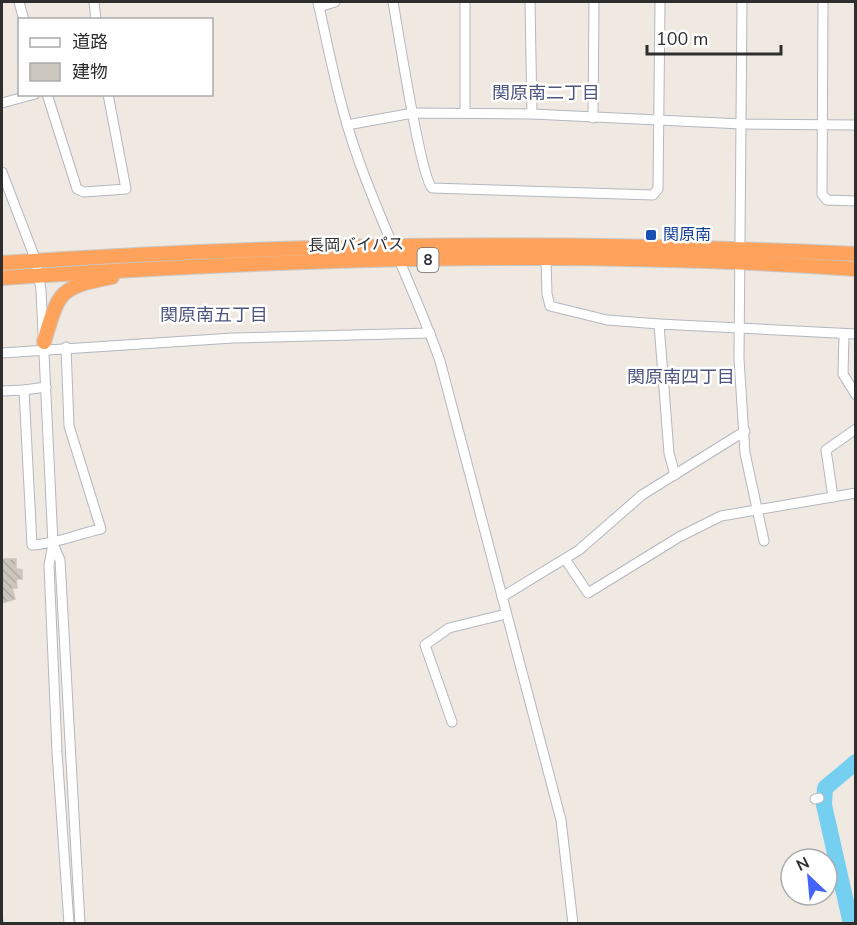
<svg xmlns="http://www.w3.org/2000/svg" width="857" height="925" viewBox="0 0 857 925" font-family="'Nunito Sans','Noto Sans JP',sans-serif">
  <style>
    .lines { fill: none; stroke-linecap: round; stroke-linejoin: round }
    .stream { stroke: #75cff0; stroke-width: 3 }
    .river { stroke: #75cff0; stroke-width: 16 }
    .building { fill: url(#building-back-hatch); stroke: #cbc5ba; stroke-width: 1.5 }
    .minor-casing { stroke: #b4b7c1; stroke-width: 11 }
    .highway-casing { stroke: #c9c9c9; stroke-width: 16 }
    .minor { stroke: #fff; stroke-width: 9 }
    .highway { stroke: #ffa35c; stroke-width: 14 }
    .transit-dot { fill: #1a4fb4; stroke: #fff; stroke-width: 2 }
    .labels { text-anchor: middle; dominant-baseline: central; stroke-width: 5; stroke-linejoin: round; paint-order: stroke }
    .shield { fill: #fff; stroke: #6d6d6d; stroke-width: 1.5 }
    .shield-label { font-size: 15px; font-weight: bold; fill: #2e2e2e }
    .transit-label { font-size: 16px; fill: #164399; stroke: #fff; text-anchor: start }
    .street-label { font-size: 16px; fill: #2e2e2e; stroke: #fff }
    .neighbourhood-label { font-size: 18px; fill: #4d5680; stroke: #fff }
  </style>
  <defs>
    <pattern id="building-back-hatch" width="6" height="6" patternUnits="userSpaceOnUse" patternTransform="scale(1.5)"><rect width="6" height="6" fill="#cbc7bf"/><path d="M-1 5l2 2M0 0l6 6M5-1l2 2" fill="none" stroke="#afaba4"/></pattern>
  </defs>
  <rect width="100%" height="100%" fill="#efe9e1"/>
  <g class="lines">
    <polyline class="stream" points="2,920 3,924"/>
    <polyline class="river" points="851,924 824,805 825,788 856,762"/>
  </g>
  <polygon class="building" points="2,559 16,559 16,569 22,570 22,579 16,579 17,588 12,588 15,599 2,603"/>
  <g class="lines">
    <defs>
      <g id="minor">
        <polyline points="19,2 24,20"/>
        <polyline points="94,2 96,20"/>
        <path d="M 318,2 C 330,56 340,109 359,161 C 383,229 416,293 440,361 L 561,820 L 573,924"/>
        <path d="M 393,2 C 398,29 420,175 432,188 L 653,195 L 658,189 L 660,2"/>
        <polyline points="465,2 465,113"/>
        <polyline points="530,2 532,114"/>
        <polyline points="742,2 739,359 745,453 764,541"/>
        <polyline points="823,2 822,194 827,200 856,201"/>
        <polyline points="319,7 335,2"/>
        <polyline points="47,94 77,189 84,192 126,189 108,94"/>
        <polyline points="2,103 35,94"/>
        <polyline points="593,118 594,2"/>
        <polyline points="347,125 413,113 532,114 742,124 856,125"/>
        <polyline points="2,172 36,261 41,290 53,544 49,565 57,752 69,924"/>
        <polyline points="546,260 547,294 550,306 607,320 659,324"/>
        <polyline points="844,334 843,374 856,395"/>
        <polyline points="2,353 233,338 430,333"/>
        <path d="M 46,387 L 24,390 L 32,545 C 56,544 77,534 101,529 L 69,426 L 66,347"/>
        <polyline points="2,391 24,390"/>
        <polyline points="675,475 669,453 659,324 856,334"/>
        <polyline points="833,497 826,450 856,429"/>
        <polyline points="53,544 60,560 80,924"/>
        <polyline points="565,559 588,593 679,537 721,516 856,493"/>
        <polyline points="502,597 579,550 642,495 745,431"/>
        <polyline points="452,722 425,645 449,628 506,614"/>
        <polyline points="815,799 819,798"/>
      </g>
      <g id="highway">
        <path d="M 2,263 C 286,243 570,240 856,254"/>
        <path d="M 2,278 C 285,259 572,249 856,269"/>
        <path d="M 44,342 C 59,291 59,287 112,277"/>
      </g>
    </defs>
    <use href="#minor" class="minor-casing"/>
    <use href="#highway" class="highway-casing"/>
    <use href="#minor" class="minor"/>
    <use href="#highway" class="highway"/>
  </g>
  <rect class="transit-dot" x="645" y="229" width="12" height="12" rx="3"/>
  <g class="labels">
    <rect class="shield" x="417.5" y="248" width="21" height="24" rx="4.5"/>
    <g class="shield-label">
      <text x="428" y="260">8</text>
    </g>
    <g class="transit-label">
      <text x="663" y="235">関原南</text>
    </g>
    <g class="street-label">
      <text transform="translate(356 245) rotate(-1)">長岡バイパス</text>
    </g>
    <g class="neighbourhood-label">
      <text x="546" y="93">関原南二丁目</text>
      <text x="214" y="315">関原南五丁目</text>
      <text x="681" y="377">関原南四丁目</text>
    </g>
  </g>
  <rect width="857" height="925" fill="none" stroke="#2e2e2e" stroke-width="6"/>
  <rect x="18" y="18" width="195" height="78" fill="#ffffff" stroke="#ababab" stroke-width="1.5"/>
  <rect x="30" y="38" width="30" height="9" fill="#ffffff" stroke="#ababab" stroke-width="1.5"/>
  <text x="72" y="48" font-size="18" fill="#2e2e2e">道路</text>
  <rect x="30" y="63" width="30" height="18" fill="#cbc7bf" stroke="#ababab" stroke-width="1.5"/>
  <text x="72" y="78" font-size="18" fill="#2e2e2e">建物</text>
  <g transform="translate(809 877) rotate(334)"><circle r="28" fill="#ffffff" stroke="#ababab" stroke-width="1.5"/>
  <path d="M0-4.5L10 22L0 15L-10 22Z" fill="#4264fb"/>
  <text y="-9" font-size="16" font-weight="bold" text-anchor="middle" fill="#2e2e2e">N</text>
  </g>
  <path d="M647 45v9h134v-9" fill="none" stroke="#2e2e2e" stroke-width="3"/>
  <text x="656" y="45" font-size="18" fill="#2e2e2e" stroke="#ffffff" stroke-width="4.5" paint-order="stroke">100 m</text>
</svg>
